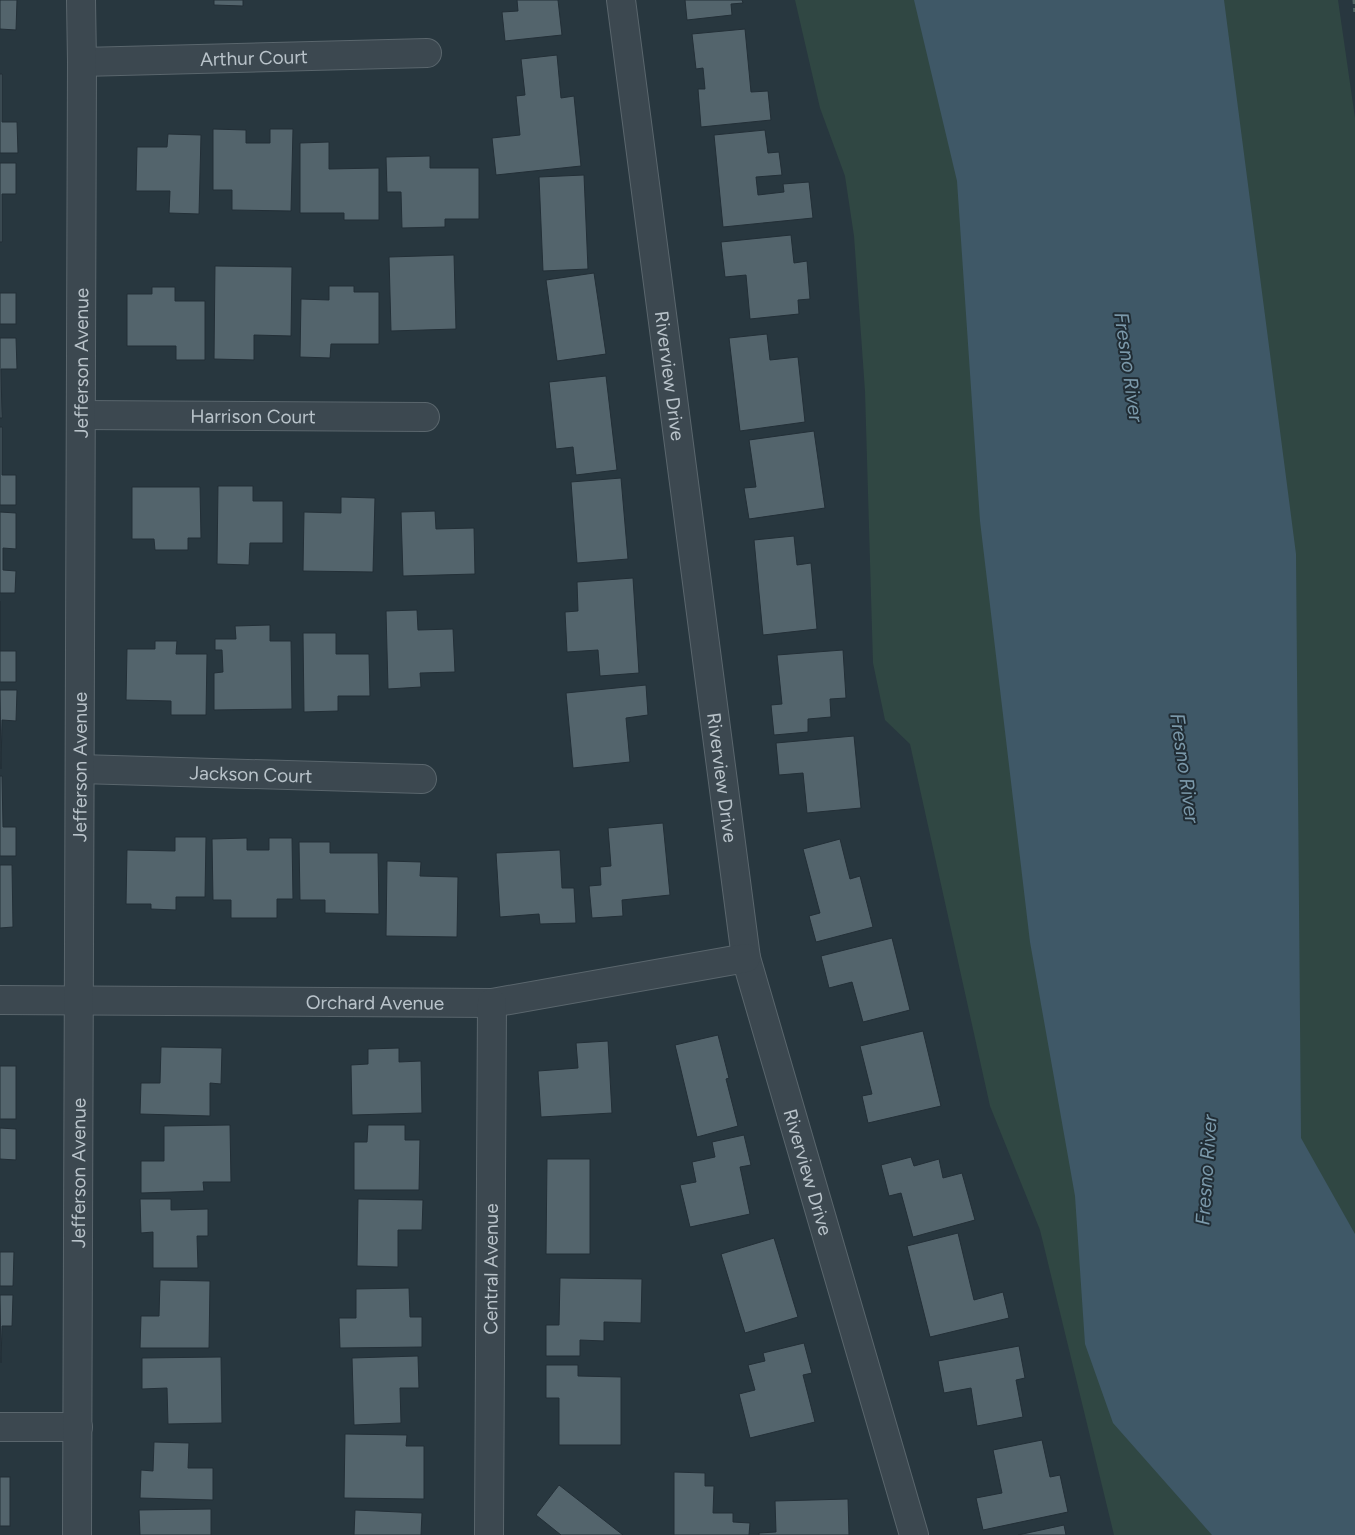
<svg xmlns="http://www.w3.org/2000/svg" width="1355" height="1535" viewBox="0 0 1355 1535" font-family="Figtree,sans-serif">
  <style>
    .green { fill: #304743 }
    .water { fill: #3f5867 }
    .building { fill: #53646c; stroke: #232f37 }
    .lines { fill: none; stroke-linecap: round; stroke-linejoin: round }
    .street-casing { stroke: #5a666d; stroke-width: 30 }
    .path { stroke: #4f6362; stroke-width: 3; stroke-dasharray: 4 4; stroke-linecap: butt }
    .street { stroke: #3c4850; stroke-width: 28 }
    .labels { text-anchor: middle; dominant-baseline: central; stroke-width: 4; stroke-linejoin: round; paint-order: stroke }
    .street-label { font-size: 19px; fill: #b9c3ca; stroke: #212d35 }
    .water-label { font-size: 20px; font-style: italic; fill: #7b99aa; stroke: #212d35 }
  </style>
  <rect width="100%" height="100%" fill="#28373f"/>
  <polygon class="green" points="795,0 1338,0 1355,118 1355,1535 1114,1535 1040,1230 990,1106 910,744 885,720 873,663 865,391 854,236 845,176 820,108"/>
  <polygon class="water" points="914,0 1224,0 1296,554 1301,1138 1355,1234 1355,1535 1212,1535 1113,1423 1085,1344 1075,1196 1030,942 980,521 957,181"/>
  <g class="building">
    <polygon points="0,0 17,0 16,30 0,29"/>
    <polygon points="214,0 243,0 243,6 214,5"/>
    <polygon points="517,0 558,0 562,35 505,41 502,12 518,11"/>
    <polygon points="685,0 742,0 743,3 731,4 732,15 687,20"/>
    <polygon points="745,29 751,92 768,91 771,120 701,127 698,89 705,89 703,68 696,69 692,34"/>
    <polygon points="557,55 561,98 574,96 581,166 496,175 492,138 520,135 516,96 525,95 521,59"/>
    <polygon points="0,74 2,74 2,122 17,122 18,153 0,153"/>
    <polygon points="213,129 246,130 246,143 270,143 270,129 293,129 291,211 232,210 232,190 213,190"/>
    <polygon points="765,130 768,153 779,152 782,175 756,177 758,195 784,192 783,184 809,182 813,218 723,227 714,135"/>
    <polygon points="168,134 201,135 199,214 169,213 170,191 136,191 137,147 167,147"/>
    <polygon points="329,142 329,169 379,168 379,220 344,220 344,213 300,213 300,143"/>
    <polygon points="430,156 430,168 479,168 479,219 445,219 445,227 402,228 401,192 387,192 386,157"/>
    <polygon points="0,163 16,163 16,194 2,194 2,242 0,242"/>
    <polygon points="584,175 588,269 543,271 539,177"/>
    <polygon points="791,235 794,263 807,261 810,299 798,300 799,314 750,319 746,275 725,277 721,242"/>
    <polygon points="454,255 456,329 391,331 389,257"/>
    <polygon points="215,266 292,267 291,336 254,335 254,360 214,359"/>
    <polygon points="594,273 606,354 557,361 546,280"/>
    <polygon points="329,286 354,286 354,292 379,292 379,344 331,344 330,358 300,357 301,299 329,300"/>
    <polygon points="152,287 175,287 175,301 205,301 205,360 176,360 176,346 127,346 127,294 152,294"/>
    <rect x="0" y="293" width="16" height="31"/>
    <polygon points="767,334 770,360 798,357 805,422 740,431 729,338"/>
    <polygon points="0,338 16,338 17,369 1,369 2,418 0,418"/>
    <polygon points="606,376 617,470 576,475 573,447 556,449 549,382"/>
    <polygon points="0,427 2,427 2,475 16,475 16,505 0,505"/>
    <polygon points="814,431 825,508 749,519 744,488 756,487 749,440"/>
    <polygon points="621,478 628,559 577,563 571,482"/>
    <polygon points="218,486 253,486 253,501 283,501 283,543 250,543 249,565 217,564"/>
    <polygon points="132,487 200,487 201,538 188,538 188,550 155,550 154,539 132,539"/>
    <polygon points="341,497 375,498 373,572 303,571 304,512 341,513"/>
    <polygon points="435,511 436,529 474,528 475,574 403,576 401,512"/>
    <polygon points="0,512 16,513 16,549 3,548 3,570 16,571 15,593 0,593"/>
    <polygon points="794,536 797,565 811,563 817,629 763,635 754,540"/>
    <polygon points="633,578 639,673 600,676 598,650 567,652 565,612 578,611 577,582"/>
    <polygon points="0,601 0,651 16,651 16,682 0,682"/>
    <polygon points="417,610 418,630 453,629 455,672 420,673 421,687 388,689 386,611"/>
    <polygon points="270,625 270,641 291,641 292,709 214,710 214,673 223,672 222,650 215,650 215,639 236,639 235,626"/>
    <polygon points="303,633 336,633 336,654 369,654 370,696 338,696 338,711 304,712"/>
    <polygon points="155,641 177,641 176,654 207,654 206,715 171,715 171,701 126,700 127,649 155,649"/>
    <polygon points="843,650 846,698 830,699 831,717 808,719 808,732 774,735 771,705 782,704 777,655"/>
    <polygon points="646,685 648,715 626,718 630,762 573,768 566,693"/>
    <polygon points="0,690 17,690 16,721 2,720 1,769"/>
    <polygon points="854,736 861,808 807,813 803,773 779,775 776,743"/>
    <polygon points="0,776 2,776 3,827 16,827 16,856 0,856"/>
    <polygon points="663,823 670,895 622,900 623,916 592,918 589,886 601,885 600,867 611,866 608,828"/>
    <polygon points="175,837 206,837 205,897 176,897 176,910 151,909 151,904 126,904 127,850 175,851"/>
    <polygon points="247,838 247,850 269,850 269,838 292,838 293,899 277,899 277,918 231,918 231,900 213,900 212,839"/>
    <polygon points="840,839 850,879 860,876 873,927 816,942 809,916 820,913 803,849"/>
    <polygon points="299,842 330,842 330,853 378,853 379,914 325,913 325,900 300,900"/>
    <polygon points="560,850 562,888 574,888 576,923 540,924 539,914 500,917 496,853"/>
    <polygon points="387,861 421,862 420,876 458,877 457,937 386,936"/>
    <polygon points="0,865 12,865 13,927 0,928"/>
    <polygon points="892,938 910,1010 863,1022 852,982 829,988 821,956"/>
    <polygon points="923,1031 941,1106 868,1123 862,1096 872,1094 860,1046"/>
    <polygon points="718,1035 729,1078 726,1079 738,1126 697,1137 675,1045"/>
    <polygon points="608,1041 612,1113 541,1117 538,1071 578,1068 576,1043"/>
    <polygon points="161,1047 222,1048 221,1084 210,1083 210,1116 140,1114 141,1083 160,1083"/>
    <polygon points="399,1048 399,1062 421,1061 422,1113 352,1115 351,1065 368,1064 368,1049"/>
    <rect x="0" y="1066" width="16" height="53"/>
    <polygon points="230,1125 231,1182 203,1182 204,1191 141,1193 141,1161 164,1161 164,1126"/>
    <polygon points="368,1125 405,1125 405,1140 420,1140 419,1190 354,1190 354,1142 367,1142"/>
    <polygon points="0,1128 16,1129 16,1160 0,1159"/>
    <polygon points="744,1135 751,1165 740,1167 750,1214 690,1227 680,1185 696,1182 692,1162 715,1157 712,1142"/>
    <polygon points="911,1157 914,1166 939,1159 943,1178 962,1173 975,1220 913,1237 901,1193 889,1196 881,1165"/>
    <polygon points="547,1159 590,1159 590,1254 546,1254"/>
    <polygon points="140,1199 171,1199 171,1210 208,1209 208,1236 197,1236 198,1268 153,1268 153,1232 141,1233"/>
    <polygon points="358,1199 423,1200 422,1230 398,1230 398,1267 357,1266"/>
    <polygon points="958,1233 974,1300 1003,1292 1009,1318 930,1337 907,1246"/>
    <polygon points="774,1238 798,1317 745,1333 721,1254"/>
    <polygon points="0,1252 14,1252 13,1286 0,1286"/>
    <polygon points="560,1278 642,1279 641,1323 604,1322 604,1341 580,1340 580,1356 546,1356 546,1325 559,1325"/>
    <polygon points="160,1280 210,1281 209,1348 140,1348 141,1316 159,1316"/>
    <polygon points="409,1288 410,1317 422,1317 422,1347 340,1348 339,1318 356,1318 356,1289"/>
    <polygon points="0,1295 13,1295 12,1326 2,1326 1,1363"/>
    <polygon points="804,1343 812,1373 803,1375 815,1422 750,1438 739,1394 755,1390 748,1365 765,1361 763,1353"/>
    <polygon points="1019,1346 1025,1378 1016,1380 1023,1417 977,1426 971,1388 944,1393 938,1361"/>
    <polygon points="418,1356 419,1388 400,1388 401,1423 354,1425 352,1358"/>
    <polygon points="221,1357 222,1423 168,1424 167,1388 142,1389 142,1358"/>
    <polygon points="546,1365 578,1365 578,1376 621,1377 621,1445 559,1445 559,1398 546,1398"/>
    <polygon points="345,1434 407,1435 406,1446 424,1446 424,1499 344,1498"/>
    <polygon points="1042,1440 1050,1477 1060,1475 1068,1512 983,1530 976,1498 1002,1493 993,1450"/>
    <polygon points="154,1442 189,1443 188,1468 213,1468 213,1500 140,1498 141,1470 153,1471"/>
    <polygon points="674,1472 705,1473 705,1486 714,1486 713,1513 733,1513 733,1522 750,1523 749,1535 674,1535"/>
    <rect x="0" y="1477" width="10" height="49"/>
    <polygon points="559,1485 623,1535 561,1535 536,1515"/>
    <polygon points="848,1499 849,1535 759,1535 759,1533 776,1532 775,1501"/>
    <polygon points="211,1509 211,1535 140,1535 139,1510"/>
    <polygon points="355,1510 422,1513 421,1535 354,1535"/>
    <polygon points="1064,1525 1066,1535 1018,1535"/>
  </g>
  <g class="lines">
    <defs>
      <g id="street">
        <path id="s1" d="M 621,0 L 746,958 L 914,1535"/>
        <path id="s2" d="M 82,62 L 427,53"/>
        <path id="s3" d="M 81,415 L 425,417"/>
        <path id="s4" d="M 80,769 L 422,779"/>
        <path id="s5" d="M 0,1000 L 492,1003 L 746,958"/>
        <polyline points="0,1427 78,1427"/>
        <path id="s6" d="M 77,1535 L 82,62 L 81,0"/>
        <path id="s7" d="M 489,1535 L 492,1003"/>
      </g>
    </defs>
    <use href="#street" class="street-casing"/>
    <polyline class="path" points="1354,0 1355,15"/>
    <use href="#street" class="street"/>
  </g>
  <g class="labels">
    <g class="street-label">
      <text stroke="none"><textPath href="#s2" startOffset="172">Arthur Court</textPath></text>
      <text stroke="none"><textPath href="#s6" startOffset="1172">Jefferson Avenue</textPath></text>
      <text stroke="none"><textPath href="#s1" startOffset="379">Riverview Drive</textPath></text>
      <text stroke="none"><textPath href="#s3" startOffset="172">Harrison Court</textPath></text>
      <text stroke="none"><textPath href="#s6" startOffset="768">Jefferson Avenue</textPath></text>
      <text stroke="none"><textPath href="#s4" startOffset="171">Jackson Court</textPath></text>
      <text stroke="none"><textPath href="#s1" startOffset="784">Riverview Drive</textPath></text>
      <text stroke="none"><textPath href="#s5" startOffset="375">Orchard Avenue</textPath></text>
      <text stroke="none"><textPath href="#s6" startOffset="362">Jefferson Avenue</textPath></text>
      <text stroke="none"><textPath href="#s1" startOffset="1189">Riverview Drive</textPath></text>
      <text stroke="none"><textPath href="#s7" startOffset="266">Central Avenue</textPath></text>
    </g>
    <g class="water-label">
      <text transform="translate(1129 367) rotate(82)">Fresno River</text>
      <text transform="translate(1185 768) rotate(82)">Fresno River</text>
      <text transform="translate(1206 1170) rotate(-86)">Fresno River</text>
    </g>
  </g>
</svg>
